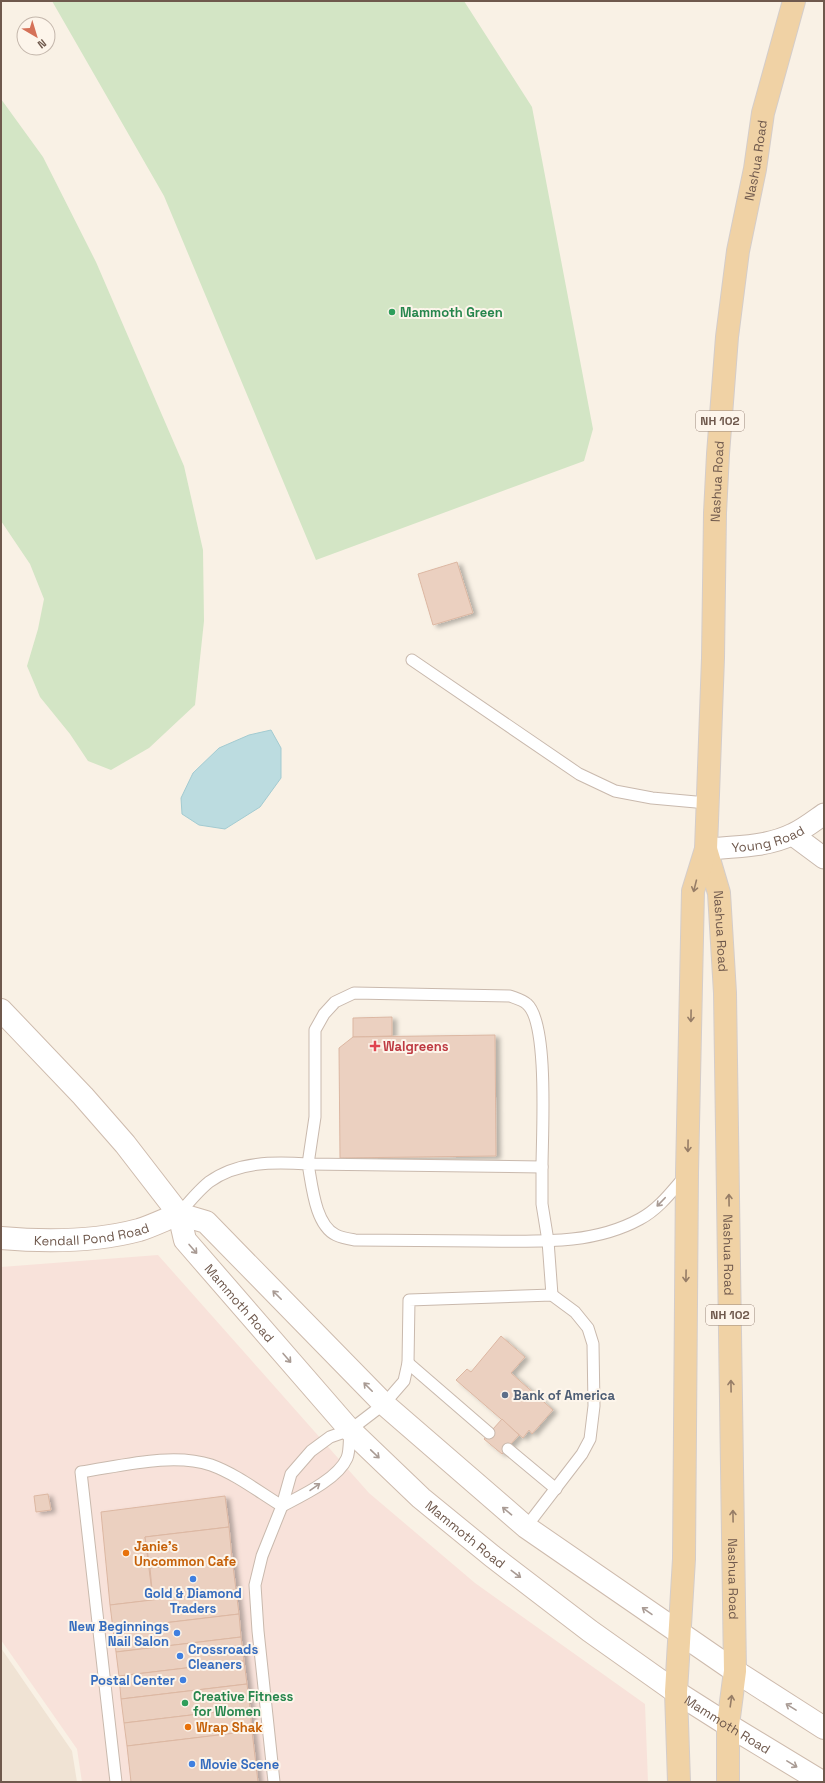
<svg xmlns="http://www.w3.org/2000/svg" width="825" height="1783" viewBox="0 0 825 1783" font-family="'Space Grotesk',sans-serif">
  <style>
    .residential { fill: #f0e3d4 }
    .commercial { fill: #f8e2da }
    .green { fill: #d3e5c5 }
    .water { fill: #bcdce0; stroke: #a3cbd1 }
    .building { fill: #ebd0c0; stroke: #dcb7a2; filter: url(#shadow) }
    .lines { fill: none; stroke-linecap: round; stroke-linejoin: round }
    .lane-casing { stroke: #c9b9ad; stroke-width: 13 }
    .street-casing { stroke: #c9b9ad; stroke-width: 23 }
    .secondary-casing { stroke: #cebbad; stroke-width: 24 }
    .primary-casing { stroke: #d4cdca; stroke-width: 24 }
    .lane { stroke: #fff; stroke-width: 11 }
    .street { stroke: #fff; stroke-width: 21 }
    .secondary { stroke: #fff; stroke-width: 22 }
    .primary { stroke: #f0d2a5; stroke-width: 22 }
    .oneway { stroke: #967d67 }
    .oneway2 { stroke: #a99b94 }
    .leisure-dot { fill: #2e9e5b; stroke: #fdf5eb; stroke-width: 1.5 }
    .health-dot { fill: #e0444e; stroke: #fdf5eb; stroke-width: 1.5 }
    .service-dot { fill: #5c6f8a; stroke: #fdf5eb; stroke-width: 1.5 }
    .food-dot { fill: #e8710a; stroke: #fdf5eb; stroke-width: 1.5 }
    .shop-dot { fill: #3f7fe0; stroke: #fdf5eb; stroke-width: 1.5 }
    .labels { text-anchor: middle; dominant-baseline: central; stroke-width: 4; stroke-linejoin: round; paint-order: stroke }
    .shield { fill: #fdf5eb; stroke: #9a887c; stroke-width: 1 }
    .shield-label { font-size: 12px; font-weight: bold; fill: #6f594d }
    .street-label { font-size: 13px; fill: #6f594d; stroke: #fdf5eb }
    .leisure-label { font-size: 13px; font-weight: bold; fill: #27864d; stroke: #fdf5eb; text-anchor: start }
    .health-label { font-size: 13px; font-weight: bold; fill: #be3a42; stroke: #fdf5eb; text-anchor: start }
    .service-label { font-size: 13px; font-weight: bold; fill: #4e5e75; stroke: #fdf5eb; text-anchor: start }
    .food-label { font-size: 13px; font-weight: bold; fill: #c56008; stroke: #fdf5eb; text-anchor: start }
    .shop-label { font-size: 13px; font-weight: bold; fill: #366cbe; stroke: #fdf5eb; text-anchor: end }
  </style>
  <defs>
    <filter id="shadow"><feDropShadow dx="4.5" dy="2.5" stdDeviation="2" flood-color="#0004"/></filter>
  </defs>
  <rect width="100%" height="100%" fill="#f9f1e5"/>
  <polygon class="residential" points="1,1648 72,1751 77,1782 1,1782"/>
  <polygon class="commercial" points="158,1255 369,1493 475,1583 645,1704 648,1782 82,1782 77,1749 1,1640 1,1267"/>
  <g class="green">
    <polygon points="52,1 464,1 532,107 593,429 584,461 316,560 164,196"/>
    <polygon points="1,99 43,157 96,262 184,466 203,550 204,621 195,705 149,748 111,770 88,761 70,734 40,697 27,666 38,629 44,599 30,564 1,521"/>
  </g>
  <polygon class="water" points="271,730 281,748 281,778 260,807 225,829 199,825 182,814 181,798 193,773 219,748 249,735"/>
  <g class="building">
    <polygon points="457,562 473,613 433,625 418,574"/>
    <polygon points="392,1017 392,1036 353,1037 353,1018"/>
    <polygon points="495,1035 496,1156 340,1158 339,1048 353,1037"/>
    <polygon points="501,1336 525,1357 511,1373 553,1410 532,1434 529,1430 523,1438 456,1380 467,1369 471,1372"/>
    <polygon points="502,1419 519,1435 502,1454 484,1439"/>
    <polygon points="48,1494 51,1510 36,1512 34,1496"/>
    <polygon points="225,1496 229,1527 145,1537 153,1600 110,1605 101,1512"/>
    <polygon points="229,1527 232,1558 150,1568 145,1537"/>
    <polygon points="232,1558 236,1590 153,1600 150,1568"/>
    <polygon points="236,1590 239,1614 113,1629 110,1605"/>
    <polygon points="239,1614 241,1637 116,1652 113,1629"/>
    <polygon points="241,1637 244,1661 119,1676 116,1652"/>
    <polygon points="244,1661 247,1684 121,1699 119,1676"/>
    <polygon points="247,1684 250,1708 124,1723 121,1699"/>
    <polygon points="250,1708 252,1731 127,1746 124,1723"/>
    <polygon points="252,1731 258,1782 131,1782 127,1746"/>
  </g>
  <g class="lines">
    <defs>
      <g id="lane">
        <polyline points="412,660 579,774 615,791 652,798 707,803"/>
        <path d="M 354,993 L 510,996 C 515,998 523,1000 527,1004 C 549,1023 542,1136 542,1167 L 308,1164 L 315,1117 L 315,1030 L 324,1014 L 335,1002 Z"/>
        <polyline points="542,1167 542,1204 548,1241 552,1295"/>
        <path d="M 179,1214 C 188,1203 198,1191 209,1182 C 238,1161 274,1162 308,1164 C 312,1185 315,1225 336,1235 C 342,1238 349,1239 355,1240 C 396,1240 438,1241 479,1241 C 533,1241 591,1246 640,1219 C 659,1209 672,1191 686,1175"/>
        <polyline points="408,1363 489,1433"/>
        <polyline points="508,1449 556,1489"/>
        <polyline points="282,1506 291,1474 311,1451 330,1437 350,1430 384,1404 404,1381 408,1363 409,1300 552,1295 575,1312 588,1328 593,1344 594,1406 590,1439 582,1454 526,1527"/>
        <path d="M 282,1506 C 301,1496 338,1479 347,1458 C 350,1451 349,1438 350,1430"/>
        <path d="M 116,1782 L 81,1472 C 121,1466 173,1452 211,1465 C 236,1474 259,1492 282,1506 L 262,1556 L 255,1585 L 258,1631 L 274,1782"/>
      </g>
      <g id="street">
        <polyline points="793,835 824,858"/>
        <path id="s1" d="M 706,849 C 734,847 767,847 793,834 C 804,829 814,821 824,814"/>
      </g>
      <g id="secondary">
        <path id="s2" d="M 1,1010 L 83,1096 L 125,1144 L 179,1214 L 185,1240 L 350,1430 L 421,1498 L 492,1556 L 590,1631 L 676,1692 L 728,1725 L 822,1782"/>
        <polyline points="179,1214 206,1222 384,1404 526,1527 735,1671 824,1728"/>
        <path id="s3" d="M 1,1238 C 46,1242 94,1242 139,1230 C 152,1226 166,1219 179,1214"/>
      </g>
      <g id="primary">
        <path id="s4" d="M 706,849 L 719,893 L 725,993 L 735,1671 L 728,1725 L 728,1782"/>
        <path id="s5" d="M 679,1782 L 676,1692 L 684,1559 L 687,1173 L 693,891 L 706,849 L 713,658 L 715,513 L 718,454 L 727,337 L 738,251 L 755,169 L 763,113 L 794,1"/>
      </g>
    </defs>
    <use href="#lane" class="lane-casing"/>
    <use href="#street" class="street-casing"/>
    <use href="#secondary" class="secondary-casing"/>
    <use href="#primary" class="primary-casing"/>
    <use href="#lane" class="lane"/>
    <use href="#street" class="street"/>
    <use href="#secondary" class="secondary"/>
    <use href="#primary" class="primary"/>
  </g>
  <defs><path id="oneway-shaft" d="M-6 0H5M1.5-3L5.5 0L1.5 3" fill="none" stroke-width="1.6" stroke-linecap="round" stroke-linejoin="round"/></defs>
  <g class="oneway">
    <use href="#oneway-shaft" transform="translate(695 886) rotate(104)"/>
    <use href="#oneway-shaft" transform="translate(691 1016) rotate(91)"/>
    <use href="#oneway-shaft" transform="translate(688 1146) rotate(91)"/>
    <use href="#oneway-shaft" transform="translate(729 1200) rotate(-91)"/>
    <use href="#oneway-shaft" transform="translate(686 1276) rotate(91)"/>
    <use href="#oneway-shaft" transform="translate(731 1386) rotate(-91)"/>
    <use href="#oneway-shaft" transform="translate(733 1516) rotate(-91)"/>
    <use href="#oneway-shaft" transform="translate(731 1701) rotate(-82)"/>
  </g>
  <g class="oneway2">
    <use href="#oneway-shaft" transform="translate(661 1202) rotate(134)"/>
    <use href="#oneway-shaft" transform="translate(193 1249) rotate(49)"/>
    <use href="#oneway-shaft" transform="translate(277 1295) rotate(-135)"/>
    <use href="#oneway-shaft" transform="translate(287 1358) rotate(49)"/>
    <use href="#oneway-shaft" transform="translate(368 1387) rotate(-135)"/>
    <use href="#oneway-shaft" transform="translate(375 1454) rotate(44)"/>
    <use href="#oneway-shaft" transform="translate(315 1487) rotate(-35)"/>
    <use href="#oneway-shaft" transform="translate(507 1511) rotate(-140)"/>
    <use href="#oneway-shaft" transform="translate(516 1574) rotate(37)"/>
    <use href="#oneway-shaft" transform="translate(647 1611) rotate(-145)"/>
    <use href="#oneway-shaft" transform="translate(791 1707) rotate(-148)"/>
    <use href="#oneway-shaft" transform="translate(792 1764) rotate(31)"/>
  </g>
  <g class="leisure-dot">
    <circle cx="392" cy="312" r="4"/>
    <circle cx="185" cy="1703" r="4"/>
  </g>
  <path class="health-dot" d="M373 1040h4v4h4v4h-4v4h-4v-4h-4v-4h4z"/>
  <circle class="service-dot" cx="505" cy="1395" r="4"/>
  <g class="food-dot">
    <circle cx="126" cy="1553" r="4"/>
    <circle cx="188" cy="1727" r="4"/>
  </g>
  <g class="shop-dot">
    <circle cx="193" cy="1579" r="4"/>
    <circle cx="177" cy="1633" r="4"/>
    <circle cx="180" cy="1656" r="4"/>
    <circle cx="183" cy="1680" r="4"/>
    <circle cx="192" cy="1764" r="4"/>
  </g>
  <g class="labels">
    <g class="shield">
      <rect x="696" y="411" width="48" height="20" rx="3"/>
      <rect x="706" y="1305" width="48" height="20" rx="3"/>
    </g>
    <g class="shield-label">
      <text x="720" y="421">NH 102</text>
      <text x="730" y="1315">NH 102</text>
    </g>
    <g class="street-label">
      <text stroke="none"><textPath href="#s5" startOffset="1627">Nashua Road</textPath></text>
      <text stroke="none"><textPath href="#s5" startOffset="1303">Nashua Road</textPath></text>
      <text stroke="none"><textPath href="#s1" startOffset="63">Young Road</textPath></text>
      <text stroke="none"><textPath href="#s4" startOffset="84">Nashua Road</textPath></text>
      <text stroke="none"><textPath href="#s3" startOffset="91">Kendall Pond Road</textPath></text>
      <text stroke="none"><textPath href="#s4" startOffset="408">Nashua Road</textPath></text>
      <text stroke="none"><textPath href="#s2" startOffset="381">Mammoth Road</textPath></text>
      <text stroke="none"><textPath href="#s2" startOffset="705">Mammoth Road</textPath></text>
      <text stroke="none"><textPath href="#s4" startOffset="732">Nashua Road</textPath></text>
      <text stroke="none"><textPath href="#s2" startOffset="1029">Mammoth Road</textPath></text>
    </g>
    <g class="leisure-label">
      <text x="400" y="312">Mammoth Green</text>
      <text x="193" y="1696">Creative Fitness<tspan x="193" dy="15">for Women</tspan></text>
    </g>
    <g class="health-label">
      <text x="383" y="1046">Walgreens</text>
    </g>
    <g class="service-label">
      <text x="513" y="1395">Bank of America</text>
    </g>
    <g class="food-label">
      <text x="134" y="1546">Janie's<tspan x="134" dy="15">Uncommon Cafe</tspan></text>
      <text x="196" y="1727">Wrap Shak</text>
    </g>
    <g class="shop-label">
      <text x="193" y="1593" text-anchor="middle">Gold &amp; Diamond<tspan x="193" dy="15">Traders</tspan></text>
      <text x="169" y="1626">New Beginnings<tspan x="169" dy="15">Nail Salon</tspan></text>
      <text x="188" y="1649" text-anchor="start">Crossroads<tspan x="188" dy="15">Cleaners</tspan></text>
      <text x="175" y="1680">Postal Center</text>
      <text x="200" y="1764" text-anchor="start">Movie Scene</text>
    </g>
  </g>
  <rect width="825" height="1783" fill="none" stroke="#6f594d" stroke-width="4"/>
  <g transform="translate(36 36) rotate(142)"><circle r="19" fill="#fdf5eb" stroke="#c4b7ac"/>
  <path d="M0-3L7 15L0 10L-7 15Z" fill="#d57158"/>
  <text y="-6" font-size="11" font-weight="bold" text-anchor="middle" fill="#6f594d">N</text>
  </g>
</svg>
